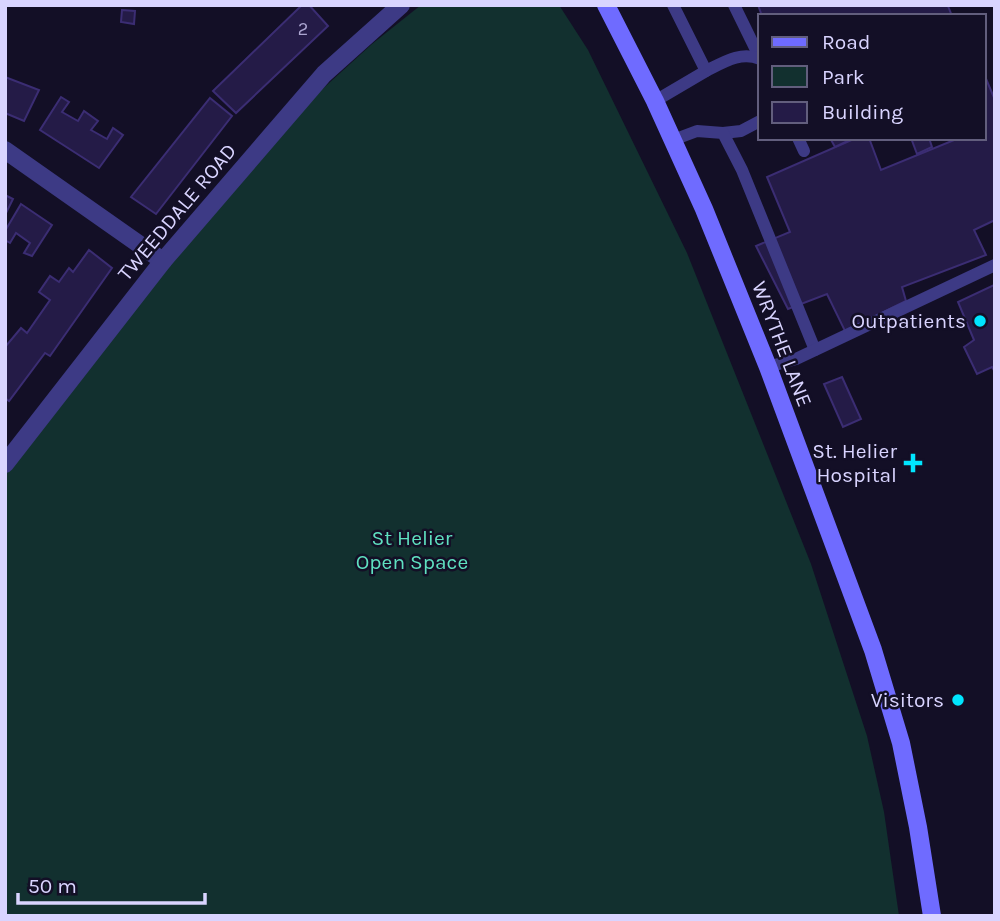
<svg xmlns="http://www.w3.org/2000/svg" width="1000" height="921" viewBox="0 0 1000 921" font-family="Karla,sans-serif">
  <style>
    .green { fill: #12302f }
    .building { fill: #241b47; stroke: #3b2d73; stroke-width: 2 }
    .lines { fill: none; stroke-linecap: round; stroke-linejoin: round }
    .lane { stroke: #3d3a85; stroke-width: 12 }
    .street { stroke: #3d3a85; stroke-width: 18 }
    .secondary { stroke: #6f6bff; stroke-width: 18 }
    .poi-dot { fill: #00e5ff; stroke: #130f26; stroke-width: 2.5 }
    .labels { text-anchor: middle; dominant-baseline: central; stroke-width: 5; stroke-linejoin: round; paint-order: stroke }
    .number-label { font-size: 18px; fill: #aca6d1 }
    .street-label { font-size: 21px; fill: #d9d4ff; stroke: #130f26 }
    .poi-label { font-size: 21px; fill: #d9d4ff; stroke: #130f26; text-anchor: end }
    .park-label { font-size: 21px; fill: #5fe0c0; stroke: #130f26 }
  </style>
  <rect width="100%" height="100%" fill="#130f26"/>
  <polygon class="green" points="421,5 559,5 588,50 687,253 811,564 867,736 884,812 899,916 5,916 5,474 244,172 317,94 372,44"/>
  <g class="building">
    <polygon points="302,5 309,5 328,26 236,113 213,91"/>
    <polygon points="758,5 951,5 948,6 952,16 762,16"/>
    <polygon points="122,10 135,11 134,24 121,22"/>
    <polygon points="984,74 995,100 995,220 974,230 986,255 902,287 906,301 845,331 827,294 788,309 756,246 790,232 767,177 856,138 869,138 881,170 959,138 984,138"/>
    <polygon points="5,77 39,90 24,121 5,113"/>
    <polygon points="61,97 69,102 62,112 78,121 84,111 98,121 91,130 107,139 113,128 123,135 99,168 40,130"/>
    <polygon points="210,98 232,116 156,214 131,197"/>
    <polygon points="830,138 852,138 852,139 835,147"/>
    <polygon points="911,138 929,138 932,147 917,154"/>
    <polygon points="5,195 13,199 5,215"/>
    <polygon points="21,204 52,225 32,256 24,253 30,243 16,233 10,243 5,240 5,231"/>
    <polygon points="89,250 112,268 50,356 45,353 9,401 5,398 5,347 21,328 27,333 50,300 39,292 50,276 59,282 69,268 73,272"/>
    <polygon points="994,285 995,372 992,367 977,374 964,347 974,340 958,302"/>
    <polygon points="842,377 861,419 843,427 824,384"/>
  </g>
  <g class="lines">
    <g class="lane">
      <polyline points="734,5 760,58"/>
      <path d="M 706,71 C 724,62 741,51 760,59"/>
      <polyline points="655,101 706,71 673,5"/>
      <polyline points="723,133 741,131 760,121"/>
      <polyline points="798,138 804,151"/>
      <polyline points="673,140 697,131 723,133 742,170 815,350"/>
      <polyline points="768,367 796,359 995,265"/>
    </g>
    <g class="street">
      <polyline points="5,150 163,261"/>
      <polyline points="5,464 163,261 324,74 401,5"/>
    </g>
    <polyline class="secondary" points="606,5 655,101 704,209 768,367 873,650 901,743 918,827 932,916"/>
  </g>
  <g class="poi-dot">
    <circle cx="980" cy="321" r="7"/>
    <path d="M909.5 452.5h7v7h7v7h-7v7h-7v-7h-7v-7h7z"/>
    <circle cx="958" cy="700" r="7"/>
  </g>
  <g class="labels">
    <g class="number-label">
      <text x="303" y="29">2</text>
    </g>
    <g class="street-label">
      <text transform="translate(177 212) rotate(-50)">TWEEDDALE ROAD</text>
      <text transform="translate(782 344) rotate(69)">WRYTHE LANE</text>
    </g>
    <g class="poi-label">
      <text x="966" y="321">Outpatients</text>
      <text x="897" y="451">St. Helier<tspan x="897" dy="24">Hospital</tspan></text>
      <text x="944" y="700">Visitors</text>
    </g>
    <g class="park-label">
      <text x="412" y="538">St Helier<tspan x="412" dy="24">Open Space</tspan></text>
    </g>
  </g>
  <rect width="1000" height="921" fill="none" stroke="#d9d4ff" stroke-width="14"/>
  <rect x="758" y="14" width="228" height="126" fill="#130f26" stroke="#625e7d" stroke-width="2"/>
  <rect x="772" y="37" width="35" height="10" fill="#6f6bff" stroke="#625e7d" stroke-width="2"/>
  <text x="822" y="49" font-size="21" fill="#d9d4ff">Road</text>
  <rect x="772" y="66" width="35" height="21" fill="#12302f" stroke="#625e7d" stroke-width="2"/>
  <text x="822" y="84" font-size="21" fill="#d9d4ff">Park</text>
  <rect x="772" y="102" width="35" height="21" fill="#241b47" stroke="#625e7d" stroke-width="2"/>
  <text x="822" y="119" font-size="21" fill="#d9d4ff">Building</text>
  <path d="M18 893v10h187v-10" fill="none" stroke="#d9d4ff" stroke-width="3.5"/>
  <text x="28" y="893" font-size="21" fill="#d9d4ff" stroke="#130f26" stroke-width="5" paint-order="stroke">50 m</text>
</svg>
